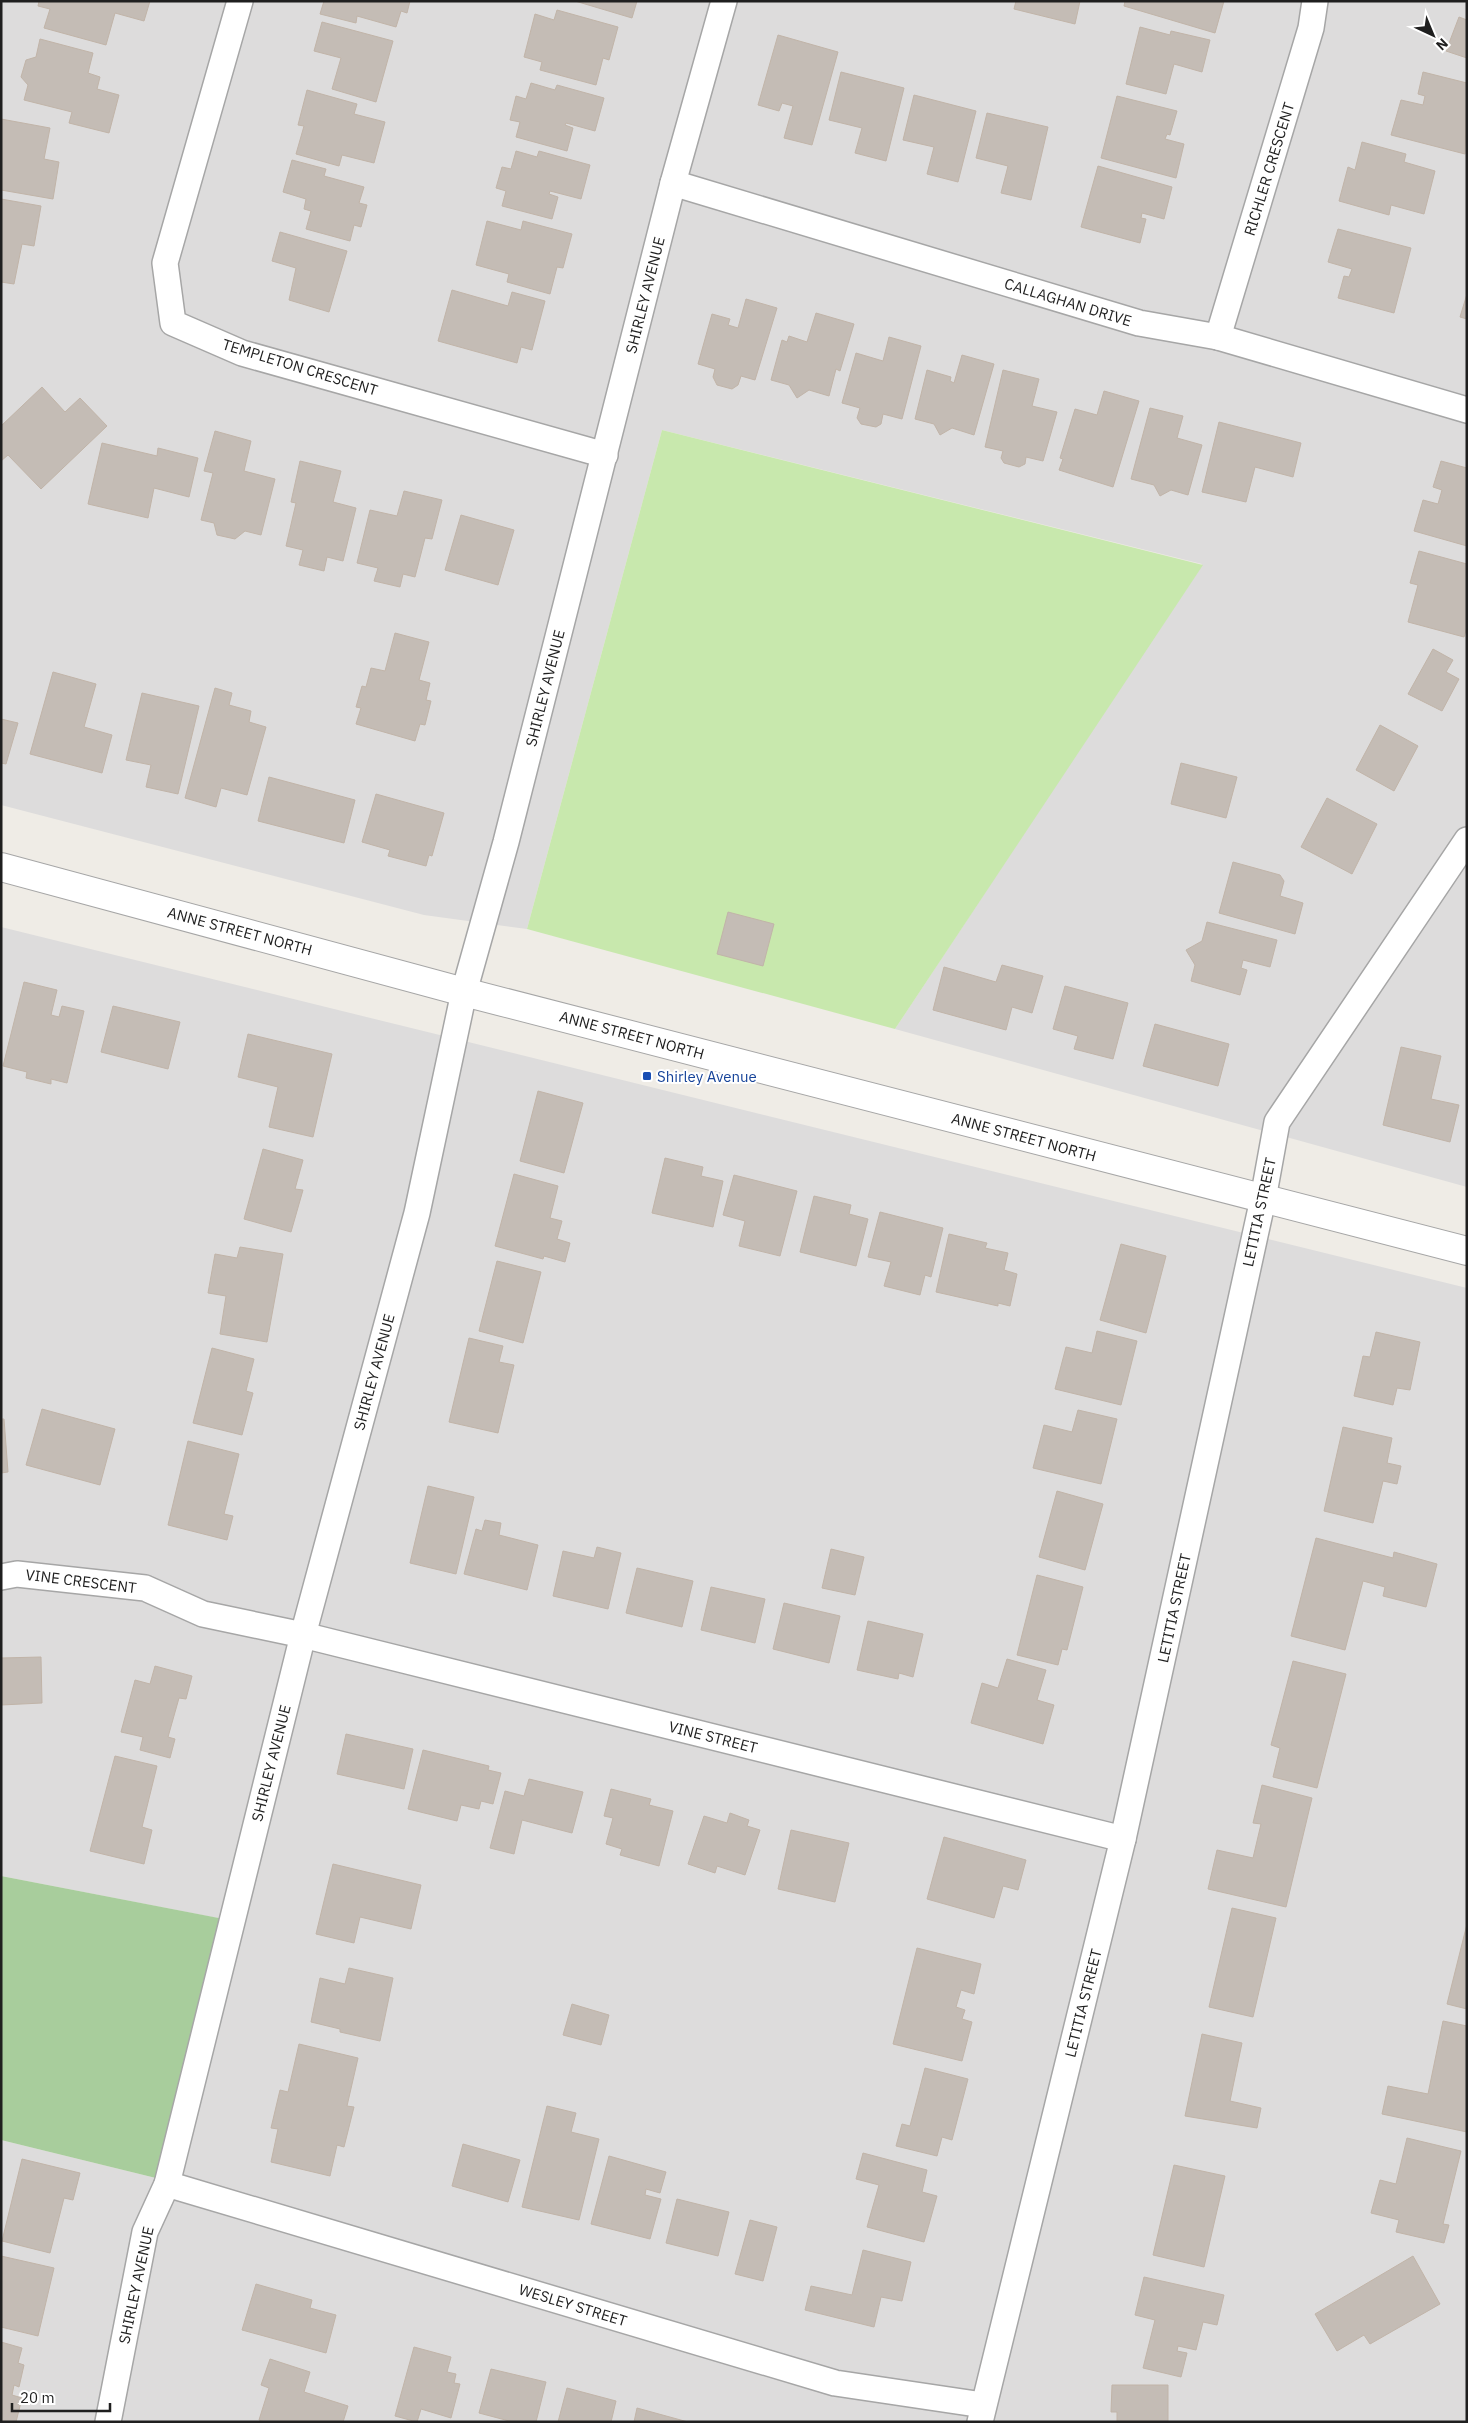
<svg xmlns="http://www.w3.org/2000/svg" width="1468" height="2423" viewBox="0 0 1468 2423" font-family="'IBM Plex Sans',sans-serif">
  <style>
    .residential { fill: #dddcdc }
    .grass { fill: #c8e8ad }
    .forest { fill: #a8cd9c }
    .building { fill: #c4bcb5; stroke: #c1b4a8 }
    .lines { fill: none; stroke-linecap: round; stroke-linejoin: round }
    .minor-casing { stroke: #a6a6a6; stroke-width: 28 }
    .tertiary-casing { stroke: #a6a6a6; stroke-width: 30 }
    .minor { stroke: #fff; stroke-width: 25 }
    .tertiary { stroke: #fff; stroke-width: 28 }
    .transit-dot { fill: #1a4fb4; stroke: #fff; stroke-width: 2 }
    .labels { text-anchor: middle; dominant-baseline: central; stroke-width: 4; stroke-linejoin: round; paint-order: stroke }
    .street-label { font-size: 15px; fill: #1f1f1f; stroke: #fff }
    .transit-label { font-size: 15px; fill: #164399; stroke: #fff; text-anchor: start }
  </style>
  <rect width="100%" height="100%" fill="#efece6"/>
  <g class="residential">
    <polygon points="1,1 1467,1 1467,1187 895,1029 1202,564 662,430 527,929 424,915 1,805"/>
    <polygon points="1,927 1467,1288 1467,2422 1,2422 1,2140 164,2180 228,1920 1,1876"/>
  </g>
  <polygon class="grass" points="662,430 1203,565 895,1029 527,929"/>
  <polygon class="forest" points="1,1876 229,1920 164,2180 1,2140"/>
  <g class="building">
    <polygon points="39,1 150,1 144,21 115,13 106,45 44,28 50,9 38,6"/>
    <polygon points="324,1 410,1 407,13 401,11 396,27 357,16 356,23 320,14"/>
    <polygon points="575,1 637,1 632,18"/>
    <polygon points="1016,1 1080,1 1075,24 1014,9"/>
    <polygon points="1125,1 1224,1 1215,33 1124,6"/>
    <polygon points="557,10 618,27 609,60 603,58 596,85 540,70 542,62 524,57 535,14 554,20"/>
    <polygon points="1459,17 1467,20 1467,58 1446,51"/>
    <polygon points="322,22 393,41 376,102 332,89 341,58 314,51"/>
    <polygon points="1140,27 1170,35 1171,31 1210,40 1202,72 1174,64 1166,94 1126,84"/>
    <polygon points="778,35 838,52 812,145 784,138 793,106 782,103 779,111 758,105"/>
    <polygon points="40,39 93,53 88,73 100,77 97,89 119,95 109,133 69,123 72,112 24,100 28,85 21,77 26,60 36,57"/>
    <polygon points="841,72 904,88 886,161 855,153 862,128 829,120"/>
    <polygon points="1423,72 1467,83 1465,154 1391,135 1401,100 1423,105 1425,96 1418,94"/>
    <polygon points="531,83 555,90 557,85 604,98 595,131 566,123 565,125 573,128 567,151 516,137 520,122 510,120 516,96 526,99"/>
    <polygon points="307,90 357,104 354,114 385,122 374,163 342,155 339,166 296,154 304,126 298,125"/>
    <polygon points="914,95 976,111 958,182 927,174 934,147 903,140"/>
    <polygon points="1117,96 1177,111 1170,135 1167,134 1165,139 1184,144 1176,178 1101,158"/>
    <polygon points="987,113 1048,127 1031,200 1001,193 1008,166 976,158"/>
    <polygon points="1,119 50,128 44,159 59,162 53,199 1,190"/>
    <polygon points="1362,142 1406,154 1404,162 1435,171 1424,214 1391,205 1389,215 1339,201 1348,167 1355,170"/>
    <polygon points="516,151 537,157 539,151 590,165 581,199 550,191 549,194 558,197 552,219 502,206 506,191 496,188 502,167 511,169"/>
    <polygon points="292,160 326,169 324,176 364,187 359,203 367,205 361,227 354,225 350,241 306,229 311,211 304,209 306,199 283,192"/>
    <polygon points="1098,166 1172,187 1164,219 1142,213 1141,218 1146,219 1140,243 1081,227"/>
    <polygon points="1,199 41,206 34,246 22,244 14,284 1,282"/>
    <polygon points="487,221 521,230 523,221 572,234 563,268 557,267 550,294 507,282 509,274 476,265"/>
    <polygon points="1338,229 1411,248 1394,313 1338,298 1344,276 1349,277 1352,269 1328,262"/>
    <polygon points="280,232 347,251 329,312 289,300 296,268 272,261"/>
    <polygon points="452,290 508,306 512,292 545,301 532,350 521,347 517,363 438,341"/>
    <polygon points="1467,294 1467,319 1460,317"/>
    <polygon points="746,299 777,308 755,380 741,376 738,385 732,389 717,385 713,377 715,369 698,364 712,314 730,319 728,325 738,328"/>
    <polygon points="816,313 854,324 840,371 836,369 829,396 809,390 797,398 789,385 771,380 782,340 787,342 789,336 807,342"/>
    <polygon points="889,337 921,346 902,419 883,414 881,424 876,427 861,424 857,418 860,408 842,403 856,353 883,361"/>
    <polygon points="962,355 994,364 974,435 952,428 940,435 934,424 915,419 927,370 951,377 950,381 954,383"/>
    <polygon points="1003,370 1039,379 1032,406 1057,412 1043,461 1026,457 1025,464 1019,467 1004,463 1001,458 1003,451 985,447"/>
    <polygon points="42,387 65,412 80,398 107,426 41,489 8,455 1,461 1,426"/>
    <polygon points="1104,391 1139,401 1113,487 1059,470 1063,459 1060,458 1075,409 1097,415"/>
    <polygon points="1150,408 1183,416 1177,438 1202,445 1188,495 1171,490 1160,496 1154,485 1131,479"/>
    <polygon points="1219,422 1301,443 1293,477 1255,467 1246,502 1202,492"/>
    <polygon points="215,431 251,441 244,471 275,479 261,535 245,531 235,539 217,535 214,523 201,520 213,473 204,471"/>
    <polygon points="102,443 157,456 158,448 198,458 189,497 154,488 148,518 88,504"/>
    <polygon points="300,461 341,471 333,502 356,508 343,561 327,557 324,571 299,565 303,550 286,546 296,503 291,502"/>
    <polygon points="1441,461 1467,468 1467,546 1414,531 1423,500 1438,504 1442,490 1433,487"/>
    <polygon points="404,491 442,500 432,539 425,538 415,577 403,574 400,587 374,581 378,568 357,563 370,510 397,516"/>
    <polygon points="461,515 514,530 498,585 445,570"/>
    <polygon points="1419,551 1467,564 1467,627 1464,637 1408,622 1418,585 1410,583"/>
    <polygon points="395,633 429,642 419,680 430,683 426,700 431,701 425,725 420,724 415,741 356,724 361,708 356,707 362,686 366,687 371,668 385,671"/>
    <polygon points="1433,649 1453,660 1446,672 1459,679 1442,711 1408,694"/>
    <polygon points="53,672 96,684 84,727 112,735 102,773 30,754"/>
    <polygon points="215,688 232,693 229,705 251,711 249,722 266,727 247,795 221,788 216,807 185,798"/>
    <polygon points="142,693 199,706 178,794 146,787 151,765 126,760"/>
    <polygon points="1,719 18,723 6,764 1,763"/>
    <polygon points="1380,725 1418,746 1394,791 1356,770"/>
    <polygon points="1181,763 1237,777 1226,818 1171,804"/>
    <polygon points="269,777 355,800 344,843 258,821"/>
    <polygon points="376,794 444,813 432,856 429,855 426,866 388,856 390,850 362,842"/>
    <polygon points="1327,798 1377,824 1352,874 1301,847"/>
    <polygon points="1233,862 1280,875 1284,881 1280,896 1303,903 1295,934 1219,913"/>
    <polygon points="728,912 774,924 763,966 717,954"/>
    <polygon points="1207,922 1277,940 1270,967 1243,960 1241,968 1247,970 1240,995 1191,981 1195,965 1186,950 1202,941"/>
    <polygon points="1002,965 1043,976 1032,1013 1012,1007 1006,1030 933,1010 944,967 996,982"/>
    <polygon points="24,982 57,990 51,1015 59,1017 62,1006 84,1011 67,1083 51,1079 51,1084 26,1078 27,1072 3,1066"/>
    <polygon points="1065,986 1128,1003 1113,1059 1074,1049 1078,1036 1053,1029"/>
    <polygon points="113,1006 180,1022 168,1069 101,1052"/>
    <polygon points="1155,1024 1229,1044 1218,1086 1143,1066"/>
    <polygon points="248,1034 332,1054 313,1137 269,1127 278,1087 238,1077"/>
    <polygon points="1401,1047 1441,1056 1431,1099 1459,1105 1450,1142 1383,1125"/>
    <polygon points="538,1091 583,1103 564,1173 520,1161"/>
    <polygon points="263,1149 303,1160 295,1189 303,1190 291,1232 244,1219"/>
    <polygon points="665,1158 703,1167 701,1176 723,1181 713,1227 652,1213"/>
    <polygon points="514,1174 558,1186 550,1218 562,1221 557,1239 570,1243 565,1262 544,1256 543,1259 495,1246"/>
    <polygon points="734,1175 797,1191 780,1256 739,1246 745,1221 723,1215"/>
    <polygon points="814,1196 851,1205 849,1214 868,1219 856,1266 800,1252"/>
    <polygon points="880,1212 943,1228 931,1277 925,1275 920,1295 884,1286 891,1262 868,1257"/>
    <polygon points="949,1234 987,1243 985,1248 1008,1253 1004,1270 1017,1274 1010,1306 998,1303 998,1306 936,1292"/>
    <polygon points="1121,1244 1166,1256 1146,1333 1100,1320"/>
    <polygon points="240,1247 283,1254 267,1342 220,1334 226,1296 208,1293 215,1254 237,1258"/>
    <polygon points="497,1261 541,1272 523,1343 479,1331"/>
    <polygon points="1097,1331 1137,1341 1121,1405 1055,1389 1066,1347 1092,1353"/>
    <polygon points="1376,1332 1420,1342 1410,1390 1397,1388 1393,1405 1354,1396 1363,1356 1370,1357"/>
    <polygon points="469,1338 503,1346 499,1362 514,1365 498,1433 449,1422"/>
    <polygon points="212,1348 254,1359 246,1391 253,1393 242,1435 193,1423"/>
    <polygon points="42,1409 115,1429 100,1485 26,1465"/>
    <polygon points="1078,1410 1117,1419 1101,1484 1033,1468 1044,1425 1072,1432"/>
    <polygon points="1,1419 4,1419 8,1472 1,1473"/>
    <polygon points="1343,1427 1392,1438 1387,1463 1401,1466 1397,1484 1383,1481 1373,1523 1324,1511"/>
    <polygon points="188,1441 239,1454 224,1514 233,1516 227,1540 168,1525"/>
    <polygon points="428,1486 474,1497 456,1574 410,1563"/>
    <polygon points="1057,1491 1103,1504 1085,1570 1039,1557"/>
    <polygon points="485,1520 501,1523 499,1535 538,1545 527,1590 464,1574 476,1529 482,1531"/>
    <polygon points="1316,1538 1393,1558 1394,1552 1437,1564 1426,1607 1383,1596 1385,1587 1363,1581 1345,1650 1291,1636"/>
    <polygon points="597,1547 621,1553 608,1609 553,1596 563,1551 594,1558"/>
    <polygon points="831,1549 864,1557 855,1595 822,1588"/>
    <polygon points="637,1568 693,1581 682,1627 626,1613"/>
    <polygon points="1037,1575 1083,1587 1067,1650 1062,1649 1058,1665 1017,1655"/>
    <polygon points="711,1587 765,1599 755,1643 701,1630"/>
    <polygon points="784,1603 840,1616 829,1663 773,1649"/>
    <polygon points="868,1621 923,1634 913,1677 899,1673 898,1679 857,1670"/>
    <polygon points="41,1657 42,1703 1,1705 1,1658"/>
    <polygon points="1007,1659 1046,1670 1037,1700 1054,1705 1043,1744 971,1723 982,1683 998,1688"/>
    <polygon points="1293,1661 1346,1674 1317,1788 1273,1777 1280,1748 1271,1745"/>
    <polygon points="155,1666 192,1676 186,1699 179,1698 168,1737 175,1739 170,1758 140,1750 143,1737 121,1732 135,1680 150,1684"/>
    <polygon points="346,1734 413,1749 404,1789 337,1774"/>
    <polygon points="423,1750 489,1766 488,1770 501,1773 493,1804 481,1801 479,1809 461,1805 457,1821 408,1809"/>
    <polygon points="115,1756 157,1766 142,1827 152,1830 144,1864 90,1851"/>
    <polygon points="529,1779 583,1792 572,1833 522,1820 514,1854 490,1848 505,1791 524,1796"/>
    <polygon points="1262,1785 1312,1798 1286,1907 1208,1889 1217,1850 1253,1858 1261,1824 1253,1823"/>
    <polygon points="611,1789 651,1799 649,1805 673,1811 659,1866 620,1855 622,1849 606,1844 613,1818 604,1816"/>
    <polygon points="730,1813 749,1820 747,1826 760,1830 745,1875 717,1866 715,1873 688,1864 704,1816 727,1823"/>
    <polygon points="791,1830 849,1843 835,1902 778,1889"/>
    <polygon points="944,1837 1026,1860 1018,1890 1003,1886 994,1918 927,1899"/>
    <polygon points="333,1864 421,1885 411,1929 360,1917 354,1943 316,1934"/>
    <polygon points="1232,1908 1276,1918 1253,2017 1209,2007"/>
    <polygon points="1467,1924 1467,2009 1447,2004"/>
    <polygon points="917,1948 981,1964 974,1994 961,1990 956,2007 965,2010 962,2019 972,2022 962,2061 893,2044"/>
    <polygon points="349,1968 393,1978 380,2041 340,2032 340,2029 311,2022 320,1978 345,1984"/>
    <polygon points="572,2004 609,2015 601,2045 563,2035"/>
    <polygon points="1443,2021 1467,2026 1467,2132 1382,2114 1388,2086 1428,2094"/>
    <polygon points="1202,2034 1242,2043 1230,2101 1261,2108 1257,2128 1185,2116"/>
    <polygon points="299,2044 358,2058 347,2106 354,2107 344,2147 337,2145 330,2176 271,2162 278,2129 271,2128 280,2090 288,2092"/>
    <polygon points="925,2068 968,2079 952,2140 942,2137 937,2156 896,2146 902,2124 910,2126"/>
    <polygon points="547,2106 576,2113 571,2132 599,2139 579,2220 522,2207"/>
    <polygon points="1407,2138 1461,2151 1443,2224 1449,2225 1444,2243 1396,2232 1399,2220 1371,2213 1380,2180 1396,2184"/>
    <polygon points="463,2144 520,2160 508,2202 452,2186"/>
    <polygon points="863,2153 927,2170 922,2192 937,2196 924,2242 867,2227 879,2185 856,2179"/>
    <polygon points="609,2156 666,2172 660,2193 646,2189 645,2195 661,2199 650,2239 591,2224"/>
    <polygon points="22,2159 80,2173 73,2200 64,2198 50,2253 2,2241"/>
    <polygon points="1174,2165 1225,2176 1204,2267 1153,2255"/>
    <polygon points="677,2199 729,2212 718,2256 666,2243"/>
    <polygon points="750,2220 777,2227 763,2281 735,2274"/>
    <polygon points="863,2250 911,2262 902,2301 881,2297 874,2327 805,2310 811,2286 852,2295"/>
    <polygon points="1,2256 54,2268 38,2336 1,2327"/>
    <polygon points="1413,2256 1440,2304 1370,2344 1364,2335 1337,2351 1315,2314"/>
    <polygon points="1144,2277 1224,2295 1217,2325 1203,2322 1196,2350 1178,2346 1177,2351 1187,2353 1181,2377 1143,2368 1155,2320 1135,2315"/>
    <polygon points="256,2284 312,2300 310,2308 336,2315 326,2353 242,2330"/>
    <polygon points="1,2342 22,2348 18,2363 24,2365 19,2387 14,2385 12,2395 22,2398 16,2422 1,2421"/>
    <polygon points="414,2347 451,2357 447,2372 456,2374 454,2383 460,2384 451,2418 421,2409 417,2422 395,2416"/>
    <polygon points="270,2359 310,2372 304,2392 348,2406 343,2422 265,2422 259,2420 269,2388 261,2385"/>
    <polygon points="491,2369 546,2382 536,2422 513,2422 479,2413"/>
    <polygon points="1112,2385 1168,2385 1168,2422 1117,2422 1117,2412 1111,2412"/>
    <polygon points="567,2388 616,2401 611,2422 558,2422"/>
    <polygon points="637,2408 688,2422 634,2422"/>
  </g>
  <g class="lines">
    <defs>
      <g id="minor">
        <polyline points="240,1 165,263 173,323 242,353 605,455"/>
        <polyline points="673,183 1139,323 1218,337 1467,410"/>
        <polyline points="1218,337 1311,28 1315,1"/>
        <polyline points="1,1577 17,1574 145,1588 203,1614 303,1635 1123,1839"/>
        <polyline points="167,2184 835,2383 983,2405"/>
        <polyline points="108,2422 145,2232 167,2184 303,1635 417,1213 464,992 506,842 673,183 724,1"/>
        <polyline points="980,2422 1123,1839 1263,1199 1277,1122 1467,840"/>
      </g>
      <polyline id="tertiary" points="1,867 464,992 1467,1251"/>
    </defs>
    <use href="#minor" class="minor-casing"/>
    <use href="#tertiary" class="tertiary-casing"/>
    <use href="#minor" class="minor"/>
    <use href="#tertiary" class="tertiary"/>
  </g>
  <rect class="transit-dot" x="642" y="1071" width="10" height="10" rx="2.5"/>
  <g class="labels">
    <g class="street-label">
      <text transform="translate(1269 169) rotate(-73)">RICHLER CRESCENT</text>
      <text transform="translate(645 295) rotate(-76)">SHIRLEY AVENUE</text>
      <text transform="translate(1068 302) rotate(17)">CALLAGHAN DRIVE</text>
      <text transform="translate(300 367) rotate(17)">TEMPLETON CRESCENT</text>
      <text transform="translate(545 688) rotate(-76)">SHIRLEY AVENUE</text>
      <text transform="translate(240 931) rotate(15)">ANNE STREET NORTH</text>
      <text transform="translate(632 1035) rotate(15)">ANNE STREET NORTH</text>
      <text transform="translate(1024 1137) rotate(15)">ANNE STREET NORTH</text>
      <text transform="translate(1259 1212) rotate(-78)">LETITIA STREET</text>
      <text transform="translate(374 1372) rotate(-75)">SHIRLEY AVENUE</text>
      <text transform="translate(81 1581) rotate(7)">VINE CRESCENT</text>
      <text transform="translate(1174 1608) rotate(-78)">LETITIA STREET</text>
      <text transform="translate(713 1737) rotate(14)">VINE STREET</text>
      <text transform="translate(271 1763) rotate(-76)">SHIRLEY AVENUE</text>
      <text transform="translate(1083 2003) rotate(-76)">LETITIA STREET</text>
      <text transform="translate(136 2285) rotate(-78)">SHIRLEY AVENUE</text>
      <text transform="translate(573 2305) rotate(17)">WESLEY STREET</text>
    </g>
    <g class="transit-label">
      <text x="657" y="1076">Shirley Avenue</text>
    </g>
  </g>
  <rect width="1468" height="2423" fill="none" stroke="#1f1f1f" stroke-width="5"/>
  <g transform="translate(1433 35) rotate(136)" stroke="#ffffff" stroke-width="4" paint-order="stroke">
  <path d="M0-4L9 19L0 12L-9 19Z" fill="#1f1f1f"/>
  <text y="-8" font-size="14" font-weight="bold" text-anchor="middle" fill="#1f1f1f">N</text>
  </g>
  <path d="M12 2403v8h98v-8" fill="none" stroke="#1f1f1f" stroke-width="2.5"/>
  <text x="20" y="2403" font-size="15" fill="#1f1f1f" stroke="#ffffff" stroke-width="4" paint-order="stroke">20 m</text>
</svg>
